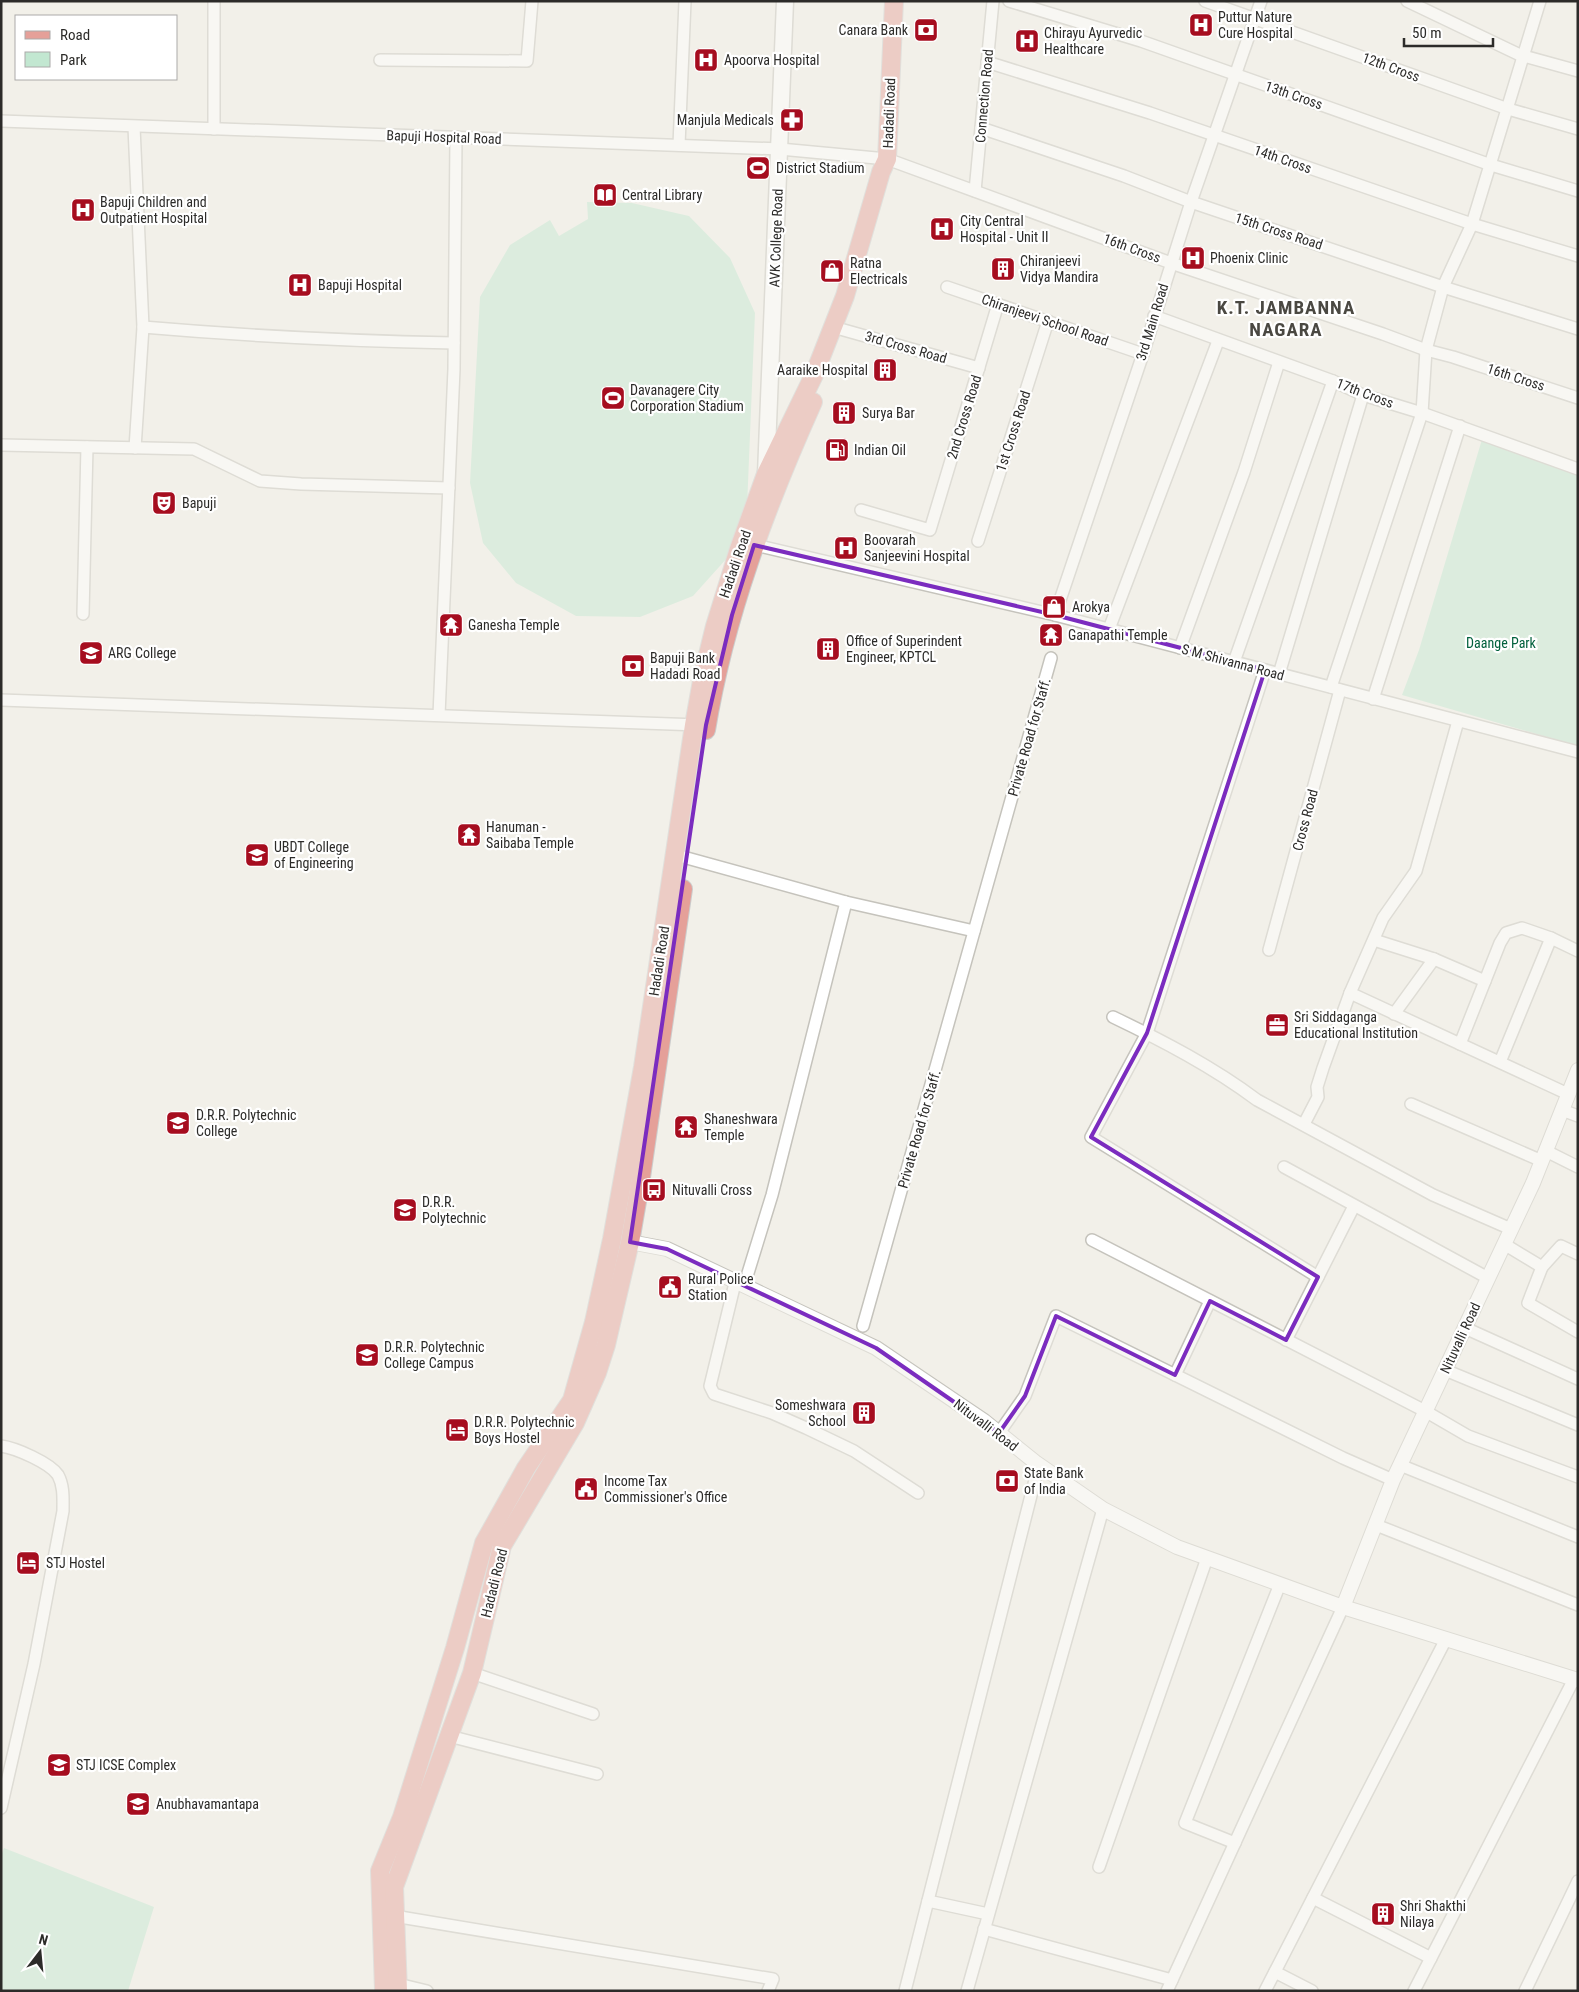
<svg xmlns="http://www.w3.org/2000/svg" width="1579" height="1992" viewBox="0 0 1579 1992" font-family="'Roboto Condensed',sans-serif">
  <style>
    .green { fill: #c2e7d1 }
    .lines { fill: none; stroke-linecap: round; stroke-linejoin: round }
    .minor-casing { stroke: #c5c3bc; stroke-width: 14 }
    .tertiary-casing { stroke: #c5c3bc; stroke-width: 16 }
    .secondary-casing { stroke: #c5c3bc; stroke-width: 19 }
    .primary-casing { stroke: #ccc; stroke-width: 20 }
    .minor { stroke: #fff; stroke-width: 11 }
    .tertiary { stroke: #fff; stroke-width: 14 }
    .secondary { stroke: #fff; stroke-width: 16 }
    .primary { stroke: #e5a099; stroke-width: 18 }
    .marked { fill: none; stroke: #7b2cbf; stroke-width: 4; stroke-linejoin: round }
    .labels { text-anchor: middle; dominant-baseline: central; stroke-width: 4.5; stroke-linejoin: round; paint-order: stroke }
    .poi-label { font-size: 14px; fill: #2c2b29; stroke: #fff; text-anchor: start }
    .street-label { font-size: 14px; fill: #2c2b29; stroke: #fff }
    .park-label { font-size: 14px; fill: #02613d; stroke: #fff }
    .district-label { font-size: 19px; font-weight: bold; letter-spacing: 1px; fill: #4a4842; stroke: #fff }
  </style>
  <rect width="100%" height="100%" fill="#f2f0e9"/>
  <g class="green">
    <polygon points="587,202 632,203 689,216 730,258 755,313 747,508 728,557 693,596 640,617 576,616 516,583 483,543 470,483 480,297 510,245 550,220 559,236 588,219"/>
    <polygon points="1483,436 1578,473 1578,746 1402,695 1419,650"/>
    <polygon points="4,1848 154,1907 128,1991 1,1991 1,1856"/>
  </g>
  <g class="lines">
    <defs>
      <g id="minor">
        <polyline points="214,1 214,129"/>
        <polyline points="1009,1 1141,41 1491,165 1578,191"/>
        <polyline points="1205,1 1508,109 1578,129"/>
        <polyline points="1407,1 1520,55 1578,71"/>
        <polyline points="380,60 527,61 532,1"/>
        <polyline points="987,62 1150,113 1472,224 1578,256"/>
        <polyline points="1,121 780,149 887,159 1171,263 1383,334 1426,350 1453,357 1578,398"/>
        <polyline points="134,127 143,327 135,448"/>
        <polyline points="981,128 1124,176 1191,202 1443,287 1578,329"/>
        <polyline points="679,145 685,1"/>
        <polyline points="975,191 993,1"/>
        <polyline points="947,287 1143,354"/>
        <polyline points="1154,316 1333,381 1363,395 1422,413 1578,469"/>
        <path d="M 143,327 C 247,336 350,341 454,343"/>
        <polyline points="833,327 979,368"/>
        <polyline points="1,445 194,449 260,481 301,484 449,488"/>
        <polyline points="861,510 930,530 998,304"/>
        <polyline points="978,541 1048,321"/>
        <polyline points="751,544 1055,615 1578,752"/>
        <polyline points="83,614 87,447"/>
        <polyline points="1055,615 1143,354 1191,202 1261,1"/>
        <polyline points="1109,629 1218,341"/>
        <polyline points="1180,648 1244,472 1279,362"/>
        <polyline points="1234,662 1333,381"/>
        <polyline points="1265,670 1147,1033 1091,1137 1318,1277"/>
        <polyline points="1279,674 1363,395"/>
        <polyline points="1331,687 1422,413 1426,350 1443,287 1472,224 1540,1"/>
        <polyline points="1373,699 1460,426"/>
        <polyline points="1,700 699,725"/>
        <polyline points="439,715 454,369 456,137"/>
        <polyline points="1458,721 1416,871 1383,918 1350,993 1568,1094"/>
        <polyline points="676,855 846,902 974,931"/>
        <polyline points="1374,940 1434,959 1485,981"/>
        <polyline points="1269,950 1340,690"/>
        <polyline points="1394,1014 1434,959"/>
        <path d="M 1113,1017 C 1163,1041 1213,1067 1257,1100 L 1433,1195 L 1511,1229"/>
        <polyline points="1460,1044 1500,943 1506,933 1522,928 1551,938 1578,951"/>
        <polyline points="1500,1062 1551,938"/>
        <polyline points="1411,1104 1542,1161"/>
        <polyline points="1562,1110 1578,1116"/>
        <polyline points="1304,1124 1318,1097 1317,1087 1323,1068 1350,993"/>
        <polyline points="1546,1151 1578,1167"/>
        <polyline points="1284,1167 1488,1278"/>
        <polyline points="1092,1240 1425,1411 1468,1436 1578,1477"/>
        <polyline points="1504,1244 1542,1267 1528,1303 1578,1332"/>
        <polyline points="1542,1267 1561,1246 1578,1254"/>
        <polyline points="748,1273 772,1195 846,902"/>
        <polyline points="735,1283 710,1386 714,1394 772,1413 806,1428 854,1451 918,1493"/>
        <polyline points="863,1326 1051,658"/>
        <polyline points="1465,1328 1578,1379"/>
        <polyline points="1286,1340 1354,1206"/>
        <polyline points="1445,1370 1578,1425"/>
        <polyline points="1175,1375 1210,1301"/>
        <polyline points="999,1433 1025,1396 1056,1316 1343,1458 1393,1480"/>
        <path d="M 1,1446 C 16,1448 50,1463 58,1475 C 64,1486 63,1499 63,1511 L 34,1664 L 1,1808"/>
        <polyline points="1400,1465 1578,1537"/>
        <polyline points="1376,1525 1578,1605"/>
        <polyline points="472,1673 593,1714"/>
        <polyline points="449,1736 597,1774"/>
        <polyline points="1235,1843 1185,1823 1280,1584"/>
        <polyline points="1099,1867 1207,1558"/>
        <polyline points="1313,1898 1431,1958"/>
        <polyline points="928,1901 988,1914"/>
        <polyline points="394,1916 773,1979 768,1991"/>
        <polyline points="984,1929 1172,1980"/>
        <polyline points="1275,1972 1312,1991"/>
        <polyline points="398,1984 427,1991"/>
        <polyline points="905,1991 1039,1464"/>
        <polyline points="967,1991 1103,1509"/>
        <polyline points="1167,1991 1343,1607"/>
        <polyline points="1265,1991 1446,1639"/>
        <polyline points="1414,1991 1574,1679"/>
        <polyline points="1525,1991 1578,1881"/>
      </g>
      <g id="tertiary">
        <polyline points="630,1242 667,1249 876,1348 984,1421 1035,1462 1103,1509 1177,1547 1343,1607 1578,1680"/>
        <polyline points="1343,1607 1393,1480 1533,1183 1578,1070"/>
      </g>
      <polyline id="secondary" points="766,474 785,1"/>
      <g id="primary">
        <path d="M 706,730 C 725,615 766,507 813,402"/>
        <polyline points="384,1991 380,1871 402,1817 455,1648 484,1543 526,1468 572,1400 594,1322 612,1239 643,1067 694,725 703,675 715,626 739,549 766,474 814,375 845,296 881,172 887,159 894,1"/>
        <polyline points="398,1991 394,1887 472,1673 502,1546 575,1423 597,1373 606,1345 630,1242 640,1184 683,889"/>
      </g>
    </defs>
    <use href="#minor" class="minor-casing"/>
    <use href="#tertiary" class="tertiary-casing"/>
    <use href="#secondary" class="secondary-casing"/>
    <use href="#primary" class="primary-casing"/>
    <use href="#minor" class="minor"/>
    <use href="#tertiary" class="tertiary"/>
    <use href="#secondary" class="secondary"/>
    <use href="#primary" class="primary"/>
  </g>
  <path d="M0 0H1579V1992H0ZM 754,545 L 1055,615 L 1265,670 L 1147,1033 L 1091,1137 L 1318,1277 L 1286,1340 L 1210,1301 L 1175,1375 L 1056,1316 L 1025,1396 L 999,1433 L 876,1348 L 667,1249 L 630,1242 L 706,725 L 732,615 Z" fill="#f2f0e9" fill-opacity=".55" fill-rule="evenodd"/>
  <path class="marked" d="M 754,545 L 1055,615 L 1265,670 L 1147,1033 L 1091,1137 L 1318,1277 L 1286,1340 L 1210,1301 L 1175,1375 L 1056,1316 L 1025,1396 L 999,1433 L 876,1348 L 667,1249 L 630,1242 L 706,725 L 732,615 Z"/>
  <defs>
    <symbol id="hospital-square" viewBox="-11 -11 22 22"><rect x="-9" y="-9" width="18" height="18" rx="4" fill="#a60d1f" stroke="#fff"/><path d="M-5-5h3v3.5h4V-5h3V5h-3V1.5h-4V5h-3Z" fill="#fff"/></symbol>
    <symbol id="bank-square" viewBox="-11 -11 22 22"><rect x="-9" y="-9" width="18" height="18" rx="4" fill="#a60d1f" stroke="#fff"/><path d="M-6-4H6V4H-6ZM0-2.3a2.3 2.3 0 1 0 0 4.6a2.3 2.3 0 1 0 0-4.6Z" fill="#fff"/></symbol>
    <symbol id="pharmacy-square" viewBox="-11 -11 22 22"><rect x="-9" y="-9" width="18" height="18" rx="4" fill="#a60d1f" stroke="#fff"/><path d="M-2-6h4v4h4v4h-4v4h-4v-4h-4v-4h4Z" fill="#fff"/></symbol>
    <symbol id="stadium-square" viewBox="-11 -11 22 22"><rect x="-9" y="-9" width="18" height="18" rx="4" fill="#a60d1f" stroke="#fff"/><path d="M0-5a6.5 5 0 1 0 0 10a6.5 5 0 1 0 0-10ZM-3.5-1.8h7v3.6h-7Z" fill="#fff"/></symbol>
    <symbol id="library-square" viewBox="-11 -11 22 22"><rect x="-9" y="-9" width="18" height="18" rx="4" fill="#a60d1f" stroke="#fff"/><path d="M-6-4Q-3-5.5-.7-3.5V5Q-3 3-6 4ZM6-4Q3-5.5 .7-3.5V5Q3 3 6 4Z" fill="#fff"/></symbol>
    <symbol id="building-square" viewBox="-11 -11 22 22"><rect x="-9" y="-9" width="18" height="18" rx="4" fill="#a60d1f" stroke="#fff"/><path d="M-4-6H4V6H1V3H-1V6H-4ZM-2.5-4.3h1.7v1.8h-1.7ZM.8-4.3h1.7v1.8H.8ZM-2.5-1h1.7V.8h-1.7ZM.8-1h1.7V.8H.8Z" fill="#fff"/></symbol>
    <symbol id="shop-square" viewBox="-11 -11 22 22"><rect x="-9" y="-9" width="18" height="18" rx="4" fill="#a60d1f" stroke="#fff"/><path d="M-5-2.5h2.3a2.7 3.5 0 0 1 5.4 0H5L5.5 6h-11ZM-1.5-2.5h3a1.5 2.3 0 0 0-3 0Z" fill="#fff"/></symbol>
    <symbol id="fuel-square" viewBox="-11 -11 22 22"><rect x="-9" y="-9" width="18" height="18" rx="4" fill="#a60d1f" stroke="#fff"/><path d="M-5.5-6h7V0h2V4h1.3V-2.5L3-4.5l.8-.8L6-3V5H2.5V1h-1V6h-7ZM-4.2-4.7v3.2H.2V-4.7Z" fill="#fff"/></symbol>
    <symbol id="theatre-square" viewBox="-11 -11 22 22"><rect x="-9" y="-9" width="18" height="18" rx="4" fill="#a60d1f" stroke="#fff"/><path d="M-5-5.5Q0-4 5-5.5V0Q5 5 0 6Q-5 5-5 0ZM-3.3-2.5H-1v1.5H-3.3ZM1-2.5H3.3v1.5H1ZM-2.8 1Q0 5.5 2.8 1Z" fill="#fff"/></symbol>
    <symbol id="temple-square" viewBox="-11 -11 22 22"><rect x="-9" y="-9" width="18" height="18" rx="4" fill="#a60d1f" stroke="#fff"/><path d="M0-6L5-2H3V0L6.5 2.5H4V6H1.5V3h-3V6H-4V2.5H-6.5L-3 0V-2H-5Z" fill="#fff"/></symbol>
    <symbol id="university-square" viewBox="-11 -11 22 22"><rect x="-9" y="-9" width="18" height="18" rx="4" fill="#a60d1f" stroke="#fff"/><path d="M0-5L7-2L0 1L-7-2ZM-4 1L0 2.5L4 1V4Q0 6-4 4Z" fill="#fff"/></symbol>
    <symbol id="office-square" viewBox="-11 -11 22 22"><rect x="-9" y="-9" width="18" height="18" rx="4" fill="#a60d1f" stroke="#fff"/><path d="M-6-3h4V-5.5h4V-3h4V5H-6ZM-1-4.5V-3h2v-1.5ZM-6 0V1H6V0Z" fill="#fff"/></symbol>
    <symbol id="bus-square" viewBox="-11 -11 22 22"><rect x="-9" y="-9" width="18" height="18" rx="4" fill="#a60d1f" stroke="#fff"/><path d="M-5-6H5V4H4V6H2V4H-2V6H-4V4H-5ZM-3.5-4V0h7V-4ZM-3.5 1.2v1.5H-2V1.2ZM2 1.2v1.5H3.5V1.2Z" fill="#fff"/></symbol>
    <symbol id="civic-square" viewBox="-11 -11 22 22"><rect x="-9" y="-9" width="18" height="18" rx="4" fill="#a60d1f" stroke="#fff"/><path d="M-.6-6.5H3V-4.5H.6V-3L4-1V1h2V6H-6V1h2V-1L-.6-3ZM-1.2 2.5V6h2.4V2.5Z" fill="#fff"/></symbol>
    <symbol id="hotel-square" viewBox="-11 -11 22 22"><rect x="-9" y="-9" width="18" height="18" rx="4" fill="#a60d1f" stroke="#fff"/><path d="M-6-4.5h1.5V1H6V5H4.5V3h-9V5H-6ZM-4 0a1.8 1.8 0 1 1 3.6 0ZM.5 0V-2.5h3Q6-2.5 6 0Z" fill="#fff"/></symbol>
    <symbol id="school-square" viewBox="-11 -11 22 22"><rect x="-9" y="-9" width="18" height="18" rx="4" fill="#a60d1f" stroke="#fff"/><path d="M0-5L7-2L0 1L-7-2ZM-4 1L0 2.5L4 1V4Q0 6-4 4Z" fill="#fff"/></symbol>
  </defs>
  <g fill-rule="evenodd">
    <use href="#hospital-square" x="1187" y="11" width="28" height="28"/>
    <use href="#bank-square" x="912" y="16" width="28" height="28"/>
    <use href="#hospital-square" x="1013" y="27" width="28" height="28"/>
    <use href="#hospital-square" x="692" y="46" width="28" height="28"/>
    <use href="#pharmacy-square" x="778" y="106" width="28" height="28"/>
    <use href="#stadium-square" x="744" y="154" width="28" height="28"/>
    <use href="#library-square" x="591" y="181" width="28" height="28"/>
    <use href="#hospital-square" x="69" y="196" width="28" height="28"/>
    <use href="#hospital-square" x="928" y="215" width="28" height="28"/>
    <use href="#hospital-square" x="1179" y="244" width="28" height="28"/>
    <use href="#building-square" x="989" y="255" width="28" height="28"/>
    <use href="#shop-square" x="818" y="257" width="28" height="28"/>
    <use href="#hospital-square" x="286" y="271" width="28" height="28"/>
    <use href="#building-square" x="871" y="356" width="28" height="28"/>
    <use href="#stadium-square" x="599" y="384" width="28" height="28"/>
    <use href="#building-square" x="830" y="399" width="28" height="28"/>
    <use href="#fuel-square" x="823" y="436" width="28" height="28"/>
    <use href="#theatre-square" x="150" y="489" width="28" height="28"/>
    <use href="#hospital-square" x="832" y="534" width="28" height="28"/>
    <use href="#shop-square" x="1040" y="593" width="28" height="28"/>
    <use href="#temple-square" x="437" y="611" width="28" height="28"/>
    <use href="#temple-square" x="1037" y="621" width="28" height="28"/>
    <use href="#building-square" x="814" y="635" width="28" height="28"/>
    <use href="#university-square" x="77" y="639" width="28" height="28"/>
    <use href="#bank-square" x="619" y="652" width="28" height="28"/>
    <use href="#temple-square" x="455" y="821" width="28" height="28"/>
    <use href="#university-square" x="243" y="841" width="28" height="28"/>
    <use href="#office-square" x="1263" y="1011" width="28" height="28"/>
    <use href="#university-square" x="164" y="1109" width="28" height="28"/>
    <use href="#temple-square" x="672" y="1113" width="28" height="28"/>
    <use href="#bus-square" x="640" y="1176" width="28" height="28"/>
    <use href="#university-square" x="391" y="1196" width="28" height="28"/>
    <use href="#civic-square" x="656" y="1273" width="28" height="28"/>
    <use href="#university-square" x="353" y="1341" width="28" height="28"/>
    <use href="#building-square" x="850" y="1399" width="28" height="28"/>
    <use href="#hotel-square" x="443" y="1416" width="28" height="28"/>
    <use href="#bank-square" x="993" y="1467" width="28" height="28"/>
    <use href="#civic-square" x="572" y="1475" width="28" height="28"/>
    <use href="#hotel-square" x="14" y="1549" width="28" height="28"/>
    <use href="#school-square" x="45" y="1751" width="28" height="28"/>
    <use href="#university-square" x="124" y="1790" width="28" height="28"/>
    <use href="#building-square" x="1369" y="1900" width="28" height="28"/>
  </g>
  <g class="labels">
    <g class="poi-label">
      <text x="1218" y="17">Puttur Nature<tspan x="1218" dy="16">Cure Hospital</tspan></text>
      <text x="908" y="30" text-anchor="end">Canara Bank</text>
      <text x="1044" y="33">Chirayu Ayurvedic<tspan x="1044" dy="16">Healthcare</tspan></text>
      <text x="724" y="60">Apoorva Hospital</text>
      <text x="774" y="120" text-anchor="end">Manjula Medicals</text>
      <text x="776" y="168">District Stadium</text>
      <text x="622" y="195">Central Library</text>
      <text x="100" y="202">Bapuji Children and<tspan x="100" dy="16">Outpatient Hospital</tspan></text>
      <text x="960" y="221">City Central<tspan x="960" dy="16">Hospital - Unit II</tspan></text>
      <text x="1210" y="258">Phoenix Clinic</text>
      <text x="1020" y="261">Chiranjeevi<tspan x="1020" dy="16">Vidya Mandira</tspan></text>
      <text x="850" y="263">Ratna<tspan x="850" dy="16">Electricals</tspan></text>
      <text x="318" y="285">Bapuji Hospital</text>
      <text x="868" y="370" text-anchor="end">Aaraike Hospital</text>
      <text x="630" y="390">Davanagere City<tspan x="630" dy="16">Corporation Stadium</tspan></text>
      <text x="862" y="413">Surya Bar</text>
      <text x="854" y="450">Indian Oil</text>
      <text x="182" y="503">Bapuji</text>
      <text x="864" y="540">Boovarah<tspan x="864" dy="16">Sanjeevini Hospital</tspan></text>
      <text x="1072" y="607">Arokya</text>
      <text x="468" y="625">Ganesha Temple</text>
      <text x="1068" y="635">Ganapathi Temple</text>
      <text x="846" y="641">Office of Superindent<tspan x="846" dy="16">Engineer, KPTCL</tspan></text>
      <text x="108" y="653">ARG College</text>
      <text x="650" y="658">Bapuji Bank<tspan x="650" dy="16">Hadadi Road</tspan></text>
      <text x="486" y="827">Hanuman -<tspan x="486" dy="16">Saibaba Temple</tspan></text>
      <text x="274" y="847">UBDT College<tspan x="274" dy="16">of Engineering</tspan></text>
      <text x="1294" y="1017">Sri Siddaganga<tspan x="1294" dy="16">Educational Institution</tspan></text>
      <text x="196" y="1115">D.R.R. Polytechnic<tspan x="196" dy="16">College</tspan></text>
      <text x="704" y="1119">Shaneshwara<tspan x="704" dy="16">Temple</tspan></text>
      <text x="672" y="1190">Nituvalli Cross</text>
      <text x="422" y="1202">D.R.R.<tspan x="422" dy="16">Polytechnic</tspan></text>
      <text x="688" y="1279">Rural Police<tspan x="688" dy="16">Station</tspan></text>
      <text x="384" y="1347">D.R.R. Polytechnic<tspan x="384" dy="16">College Campus</tspan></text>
      <text x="846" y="1405" text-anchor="end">Someshwara<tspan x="846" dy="16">School</tspan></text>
      <text x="474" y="1422">D.R.R. Polytechnic<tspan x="474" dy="16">Boys Hostel</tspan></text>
      <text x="1024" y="1473">State Bank<tspan x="1024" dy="16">of India</tspan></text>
      <text x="604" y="1481">Income Tax<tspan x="604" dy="16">Commissioner's Office</tspan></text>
      <text x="46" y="1563">STJ Hostel</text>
      <text x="76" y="1765">STJ ICSE Complex</text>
      <text x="156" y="1804">Anubhavamantapa</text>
      <text x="1400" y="1906">Shri Shakthi<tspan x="1400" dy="16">Nilaya</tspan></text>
    </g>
    <g class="street-label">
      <text transform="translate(1391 67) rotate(20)">12th Cross</text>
      <text transform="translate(1294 95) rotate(19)">13th Cross</text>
      <text transform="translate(984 96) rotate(-85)">Connection Road</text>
      <text transform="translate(889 113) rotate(-88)">Hadadi Road</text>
      <text transform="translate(444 137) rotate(2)">Bapuji Hospital Road</text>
      <text transform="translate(1283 159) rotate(19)">14th Cross</text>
      <text transform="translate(1279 231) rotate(18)">15th Cross Road</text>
      <text transform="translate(776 238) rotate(-88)">AVK College Road</text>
      <text transform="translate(1132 248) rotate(20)">16th Cross</text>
      <text transform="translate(1045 320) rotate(19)">Chiranjeevi School Road</text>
      <text transform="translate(1152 322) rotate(-73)">3rd Main Road</text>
      <text transform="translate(906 347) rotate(16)">3rd Cross Road</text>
      <text transform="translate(1516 377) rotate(18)">16th Cross</text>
      <text transform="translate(1365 393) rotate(21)">17th Cross</text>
      <text transform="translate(964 417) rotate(-73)">2nd Cross Road</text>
      <text transform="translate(1013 431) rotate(-72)">1st Cross Road</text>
      <text transform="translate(735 564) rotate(-71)">Hadadi Road</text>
      <text transform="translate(1233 662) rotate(15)">S M Shivanna Road</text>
      <text transform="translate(1029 737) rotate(-74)">Private Road for Staff.</text>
      <text transform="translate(1305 820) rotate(-75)">Cross Road</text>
      <text transform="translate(659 961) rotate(-81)">Hadadi Road</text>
      <text transform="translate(919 1129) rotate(-74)">Private Road for Staff.</text>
      <text transform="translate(1460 1338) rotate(-65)">Nituvalli Road</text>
      <text transform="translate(986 1425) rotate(37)">Nituvalli Road</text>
      <text transform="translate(494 1583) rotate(-76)">Hadadi Road</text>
    </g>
    <g class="park-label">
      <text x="1501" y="643">Daange Park</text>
    </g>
    <g class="district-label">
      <text x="1286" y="307">K.T. JAMBANNA<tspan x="1286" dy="22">NAGARA</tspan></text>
    </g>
  </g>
  <rect width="1579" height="1992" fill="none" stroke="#2c2b29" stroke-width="5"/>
  <rect x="15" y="15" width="162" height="65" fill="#ffffff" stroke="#abaaa9"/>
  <rect x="25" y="31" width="25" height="8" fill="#e5a099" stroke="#abaaa9"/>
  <text x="60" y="40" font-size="15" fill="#2c2b29">Road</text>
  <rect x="25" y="52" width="25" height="15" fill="#c2e7d1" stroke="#abaaa9"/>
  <text x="60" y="65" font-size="15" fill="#2c2b29">Park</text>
  <g transform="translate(40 1952) rotate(16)" stroke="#ffffff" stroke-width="4" paint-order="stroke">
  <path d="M0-4L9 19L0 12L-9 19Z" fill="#2c2b29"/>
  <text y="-8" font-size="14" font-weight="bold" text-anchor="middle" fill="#2c2b29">N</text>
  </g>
  <path d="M1404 38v8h89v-8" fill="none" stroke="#2c2b29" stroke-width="2.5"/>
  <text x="1412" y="38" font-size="15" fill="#2c2b29" stroke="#ffffff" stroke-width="4" paint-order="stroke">50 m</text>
</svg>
